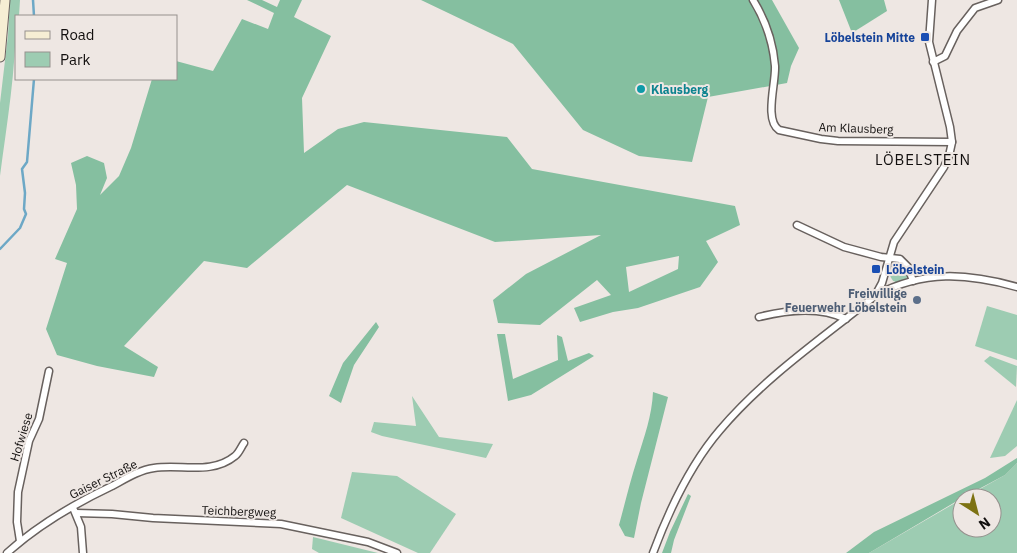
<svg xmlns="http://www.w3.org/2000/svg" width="1017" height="553" viewBox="0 0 1017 553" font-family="'IBM Plex Sans',sans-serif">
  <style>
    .green { fill: #9dccb2 }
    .forest { fill: #85bfa0; fill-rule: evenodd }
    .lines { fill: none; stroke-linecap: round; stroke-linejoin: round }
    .stream { stroke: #6da8c6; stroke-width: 2.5 }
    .street-casing { stroke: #68615e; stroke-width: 9 }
    .secondary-casing { stroke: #68615e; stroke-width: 11 }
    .street { stroke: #fff; stroke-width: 6 }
    .secondary { stroke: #f6eed4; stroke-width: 9 }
    .transit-dot { fill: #1a4fb4; stroke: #eee7e3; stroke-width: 2 }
    .culture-dot { fill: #0f9aa8; stroke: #eee7e3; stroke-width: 2 }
    .service-dot { fill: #5c6f8a; stroke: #eee7e3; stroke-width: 2 }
    .labels { text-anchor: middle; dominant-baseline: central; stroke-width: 4; stroke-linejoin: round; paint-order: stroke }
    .transit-label { font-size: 12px; font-weight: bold; fill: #164399; stroke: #eee7e3; text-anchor: end }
    .culture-label { font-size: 12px; font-weight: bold; fill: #0d838f; stroke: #eee7e3; text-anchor: start }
    .street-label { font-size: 12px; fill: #120f0e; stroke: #eee7e3 }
    .service-label { font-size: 12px; font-weight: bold; fill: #4e5e75; stroke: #eee7e3; text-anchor: end }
    .quarter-label { font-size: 15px; letter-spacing: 1px; fill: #120f0e; stroke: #eee7e3 }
  </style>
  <rect width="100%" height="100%" fill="#eee7e3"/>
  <g class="green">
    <path d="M 10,0 L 20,0 L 19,16 L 16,16 C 16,70 7,123 0,176 L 0,103 L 8,35 Z"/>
    <circle cx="899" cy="274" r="9"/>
    <polygon points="987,306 1017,315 1017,360 975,346"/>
    <polygon points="990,356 1017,366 1016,387 984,361"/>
    <polygon points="412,396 439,437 493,444 486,458 382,436 371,432 374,422 416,426"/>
    <polygon points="1017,400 1017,446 1005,456 990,458"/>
    <polygon points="1017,463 1017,553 869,553 962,499 962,528 992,528 992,498 964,498 1005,475"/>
    <polygon points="352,472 397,476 456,514 430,553 418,553 341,518"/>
    <polygon points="313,537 378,553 319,553 312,549"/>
  </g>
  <g class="forest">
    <path d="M 247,0 L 262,0 L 277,7 L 280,0 L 302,0 L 294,17 L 331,36 L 302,98 L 304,153 L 338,129 L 364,122 L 507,137 L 532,169 L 735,206 L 740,225 L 706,241 L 718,262 L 700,287 L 638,308 L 613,312 L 580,322 L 574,308 L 611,295 L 597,280 L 540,325 L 498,323 L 493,300 L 526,274 L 601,235 L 495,242 L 347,185 L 247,268 L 204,261 L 124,346 L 158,367 L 154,377 L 97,366 L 57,355 L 46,329 L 67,263 L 55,259 L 77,209 L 76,185 L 71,163 L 87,156 L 104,163 L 107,178 L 100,195 L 119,176 L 131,148 L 152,79 L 176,79 L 176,61 L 213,71 L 242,19 L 268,29 L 274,13 ZM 679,256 L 678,269 L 629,292 L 626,267 Z"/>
    <polygon points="421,0 772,0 799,48 791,66 787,83 708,97 692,162 639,156 583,130 513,44"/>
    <polygon points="839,0 884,0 887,11 852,33"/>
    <polygon points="376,322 379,327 354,365 341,403 329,396 343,363"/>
    <polygon points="497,334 505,334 513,379 558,360 557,335 562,337 568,361 589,353 594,356 531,395 508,401"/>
    <path d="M 653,392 L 668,397 L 641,503 L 634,538 L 625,536 L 619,525 C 625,503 630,482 637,460 C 644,437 652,416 653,392 Z"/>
    <polygon points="1017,458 1017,463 1005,475 962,498 869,553 846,553 874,532 985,478"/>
    <polygon points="688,494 691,496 674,540 671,553 662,553 670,532"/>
  </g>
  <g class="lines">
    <g class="stream">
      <polyline points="33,0 34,16"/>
      <polyline points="0,249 20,228 26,214 24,209 25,193 22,169 27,162 34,79"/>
    </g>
    <defs>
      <g id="street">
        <path d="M 753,0 C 766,21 773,42 775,66 C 776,83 764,120 779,130 L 821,139 L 838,141 L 952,142"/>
        <polyline points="933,62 945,56 957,31 975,8 998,0"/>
        <polyline points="797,225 844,247 881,257 900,259 908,267 913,281"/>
        <path d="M 876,295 C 924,270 967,273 1017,287"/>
        <path d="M 759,317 C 786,310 820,306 846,319"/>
        <polyline points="74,510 81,527 83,553"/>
        <polyline points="76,513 112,514 153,518 281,524 368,542 397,553"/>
        <polyline points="20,541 17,522 18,492 29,441 39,419 49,371"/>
        <path d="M 7,553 C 38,525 74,504 112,486 C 125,479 139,470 154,468 C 181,464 212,475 235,456 C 239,453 241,447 244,443"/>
        <path d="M 653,553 C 669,510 690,465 720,430 C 764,378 822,338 875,296 L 882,283 L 894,242 L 944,167 L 949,156 L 952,142 L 950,127 L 929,42 L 932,0"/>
      </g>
      <polyline id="secondary" points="0,57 5,0"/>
    </defs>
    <use href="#street" class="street-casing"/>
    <use href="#secondary" class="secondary-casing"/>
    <use href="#street" class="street"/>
    <use href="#secondary" class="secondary"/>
  </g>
  <g class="transit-dot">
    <rect x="920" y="32" width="10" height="10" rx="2.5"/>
    <rect x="871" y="264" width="10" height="10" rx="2.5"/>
  </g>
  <circle class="culture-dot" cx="641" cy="89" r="5"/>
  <circle class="service-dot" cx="917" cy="300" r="5"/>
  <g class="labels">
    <g class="transit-label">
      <text x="915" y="37">Löbelstein Mitte</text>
      <text x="886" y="269" text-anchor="start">Löbelstein</text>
    </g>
    <g class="culture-label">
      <text x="651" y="89">Klausberg</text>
    </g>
    <g class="street-label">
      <text transform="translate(856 128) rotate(2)">Am Klausberg</text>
      <text transform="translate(21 437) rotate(-73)">Hofwiese</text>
      <text transform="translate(103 479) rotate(-26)">Gaiser Straße</text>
      <text transform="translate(239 511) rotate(2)">Teichbergweg</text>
    </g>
    <g class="service-label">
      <text x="907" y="293">Freiwillige<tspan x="907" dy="14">Feuerwehr Löbelstein</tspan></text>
    </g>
    <g class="quarter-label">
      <text x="923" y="159">LÖBELSTEIN</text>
    </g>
  </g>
  <rect x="15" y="15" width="162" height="65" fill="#eee7e3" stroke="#96918e"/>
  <rect x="25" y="31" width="25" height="8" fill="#f6eed4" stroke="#96918e"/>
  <text x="60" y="40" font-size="15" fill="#120f0e">Road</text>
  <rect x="25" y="52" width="25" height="15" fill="#9dccb2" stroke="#96918e"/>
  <text x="60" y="65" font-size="15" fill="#120f0e">Park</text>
  <g transform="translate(977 513) rotate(144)"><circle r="24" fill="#eee7e3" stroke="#96918e"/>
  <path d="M0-4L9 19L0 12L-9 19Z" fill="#7d7212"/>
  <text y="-8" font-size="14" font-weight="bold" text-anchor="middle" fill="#120f0e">N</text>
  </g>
</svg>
